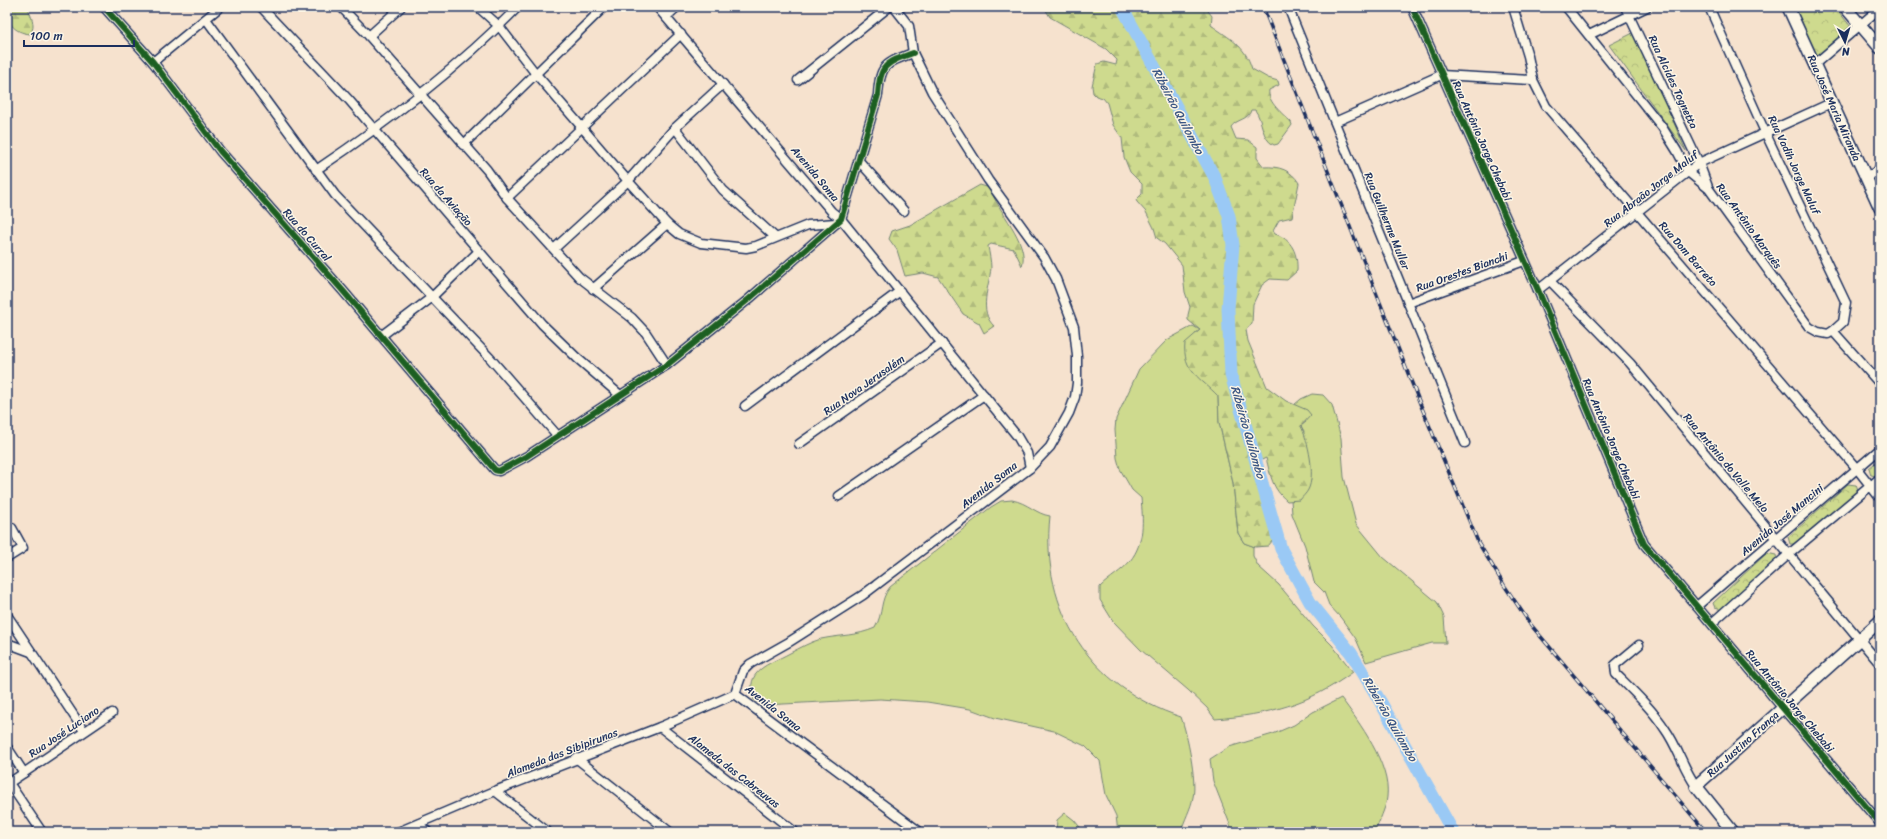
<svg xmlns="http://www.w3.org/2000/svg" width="1887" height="839" viewBox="0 0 1887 839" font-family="Sriracha,sans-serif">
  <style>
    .green { fill: #ceda8e; stroke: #748476 }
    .forest { fill: url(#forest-firs); stroke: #748476 }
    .park { fill: url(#park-crowns); stroke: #748476 }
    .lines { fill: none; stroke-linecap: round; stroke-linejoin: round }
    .river { stroke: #9ac9f5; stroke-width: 13 }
    .street-casing { stroke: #1b2f5e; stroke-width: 11 }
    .secondary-casing { stroke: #1b2f5e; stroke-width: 14 }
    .street { stroke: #fcf5e5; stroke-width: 8 }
    .secondary { stroke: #fcf5e5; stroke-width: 11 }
    .rail-casing { stroke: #1b2f5e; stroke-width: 3.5 }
    .rail { stroke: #fcf5e5; stroke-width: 2; stroke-dasharray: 6; stroke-linecap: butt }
    .cycleway-casing { stroke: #fcf5e5; stroke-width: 8 }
    .cycleway { stroke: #1b5e20; stroke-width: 6 }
    .labels { text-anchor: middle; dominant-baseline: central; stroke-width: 3; stroke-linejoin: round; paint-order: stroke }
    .street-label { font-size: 11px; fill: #1b2f5e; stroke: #fcf5e5 }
    .water-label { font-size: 12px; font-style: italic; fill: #3b5684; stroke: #fcf5e5 }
  </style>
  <defs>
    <pattern id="forest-firs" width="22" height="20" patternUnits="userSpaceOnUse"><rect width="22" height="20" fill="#ceda8e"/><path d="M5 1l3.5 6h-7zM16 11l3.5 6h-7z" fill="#b0bb7d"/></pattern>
    <pattern id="park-crowns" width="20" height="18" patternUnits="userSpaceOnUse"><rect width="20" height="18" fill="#ceda8e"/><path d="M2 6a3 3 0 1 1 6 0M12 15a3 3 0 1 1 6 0" fill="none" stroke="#b0bb7d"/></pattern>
  </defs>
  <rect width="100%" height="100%" fill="#f6e2ce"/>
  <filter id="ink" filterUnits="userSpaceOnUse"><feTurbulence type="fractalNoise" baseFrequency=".025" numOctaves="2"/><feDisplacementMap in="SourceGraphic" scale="8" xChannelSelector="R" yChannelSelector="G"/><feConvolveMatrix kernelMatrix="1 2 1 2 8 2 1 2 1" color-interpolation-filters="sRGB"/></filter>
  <g filter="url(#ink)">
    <g class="green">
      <path d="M 1193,326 L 1200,330 L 1195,334 L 1208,386 L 1218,396 L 1219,422 L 1233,483 L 1238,533 L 1244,543 L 1253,546 L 1253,556 L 1258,566 L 1279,585 L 1313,626 L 1332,645 L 1353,672 C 1310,704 1267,715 1215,719 L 1207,708 L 1188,690 L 1141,650 L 1113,621 L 1100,600 L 1100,587 C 1109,578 1122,571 1130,561 C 1145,542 1143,520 1141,498 L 1132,490 L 1120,469 L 1117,458 L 1115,430 L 1116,419 L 1139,369 L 1167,340 Z"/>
      <polygon points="1312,394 1323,395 1332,405 1341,438 1344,477 1356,524 1383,557 1437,602 1444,617 1446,643 1432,643 1366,662 1356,639 1341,618 1329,605 1324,592 1314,582 1305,546 1292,514 1291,500 1304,431 1301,426 1306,422 1294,405 1301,399"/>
      <path d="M 1012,500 C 1028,503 1036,514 1050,516 C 1040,611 1091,688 1181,717 C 1187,733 1197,781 1193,797 C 1191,809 1184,820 1181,832 L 1118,832 L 1116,816 L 1106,795 L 1100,761 L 1085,746 L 1054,731 L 995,718 L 970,709 L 927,702 L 880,699 L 764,705 L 754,700 C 744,670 768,665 790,653 C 800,648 810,642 821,639 C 840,635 857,636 875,628 C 884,612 879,601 890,587 L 991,507 L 1001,501 Z"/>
      <path d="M 1341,698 C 1359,722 1391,765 1387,797 C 1386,808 1379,821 1375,832 L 1233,832 L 1213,781 L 1210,759 L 1229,747 L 1273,734 L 1294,725 L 1313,712 Z"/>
      <polygon points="1065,813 1074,820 1084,832 1056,832 1057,820"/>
    </g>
    <g class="forest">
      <path d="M 7,7 L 28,7 C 30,16 37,25 30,34 C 13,32 7,23 7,7 Z"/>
      <path d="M 1044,7 L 1205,7 L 1212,16 L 1211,25 C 1230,39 1245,45 1252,69 L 1268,78 L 1278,81 L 1279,85 L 1269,90 C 1267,102 1283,114 1291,122 L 1292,125 L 1278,144 L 1274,145 C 1261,139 1263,120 1255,110 L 1251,110 C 1249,120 1236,119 1231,127 L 1236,139 L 1248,140 L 1257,147 L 1257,158 L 1264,167 C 1279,166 1291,170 1299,183 L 1292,217 L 1279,220 L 1273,231 L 1275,234 C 1292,239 1298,254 1297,271 L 1287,280 L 1270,279 L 1262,285 L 1253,304 L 1252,323 L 1246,330 L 1248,341 L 1267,387 L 1286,401 L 1307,410 L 1311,415 L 1301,426 C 1308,441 1316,475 1308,490 C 1306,494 1302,497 1300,500 L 1287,501 C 1272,488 1271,477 1266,458 L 1253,464 L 1254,477 L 1278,534 L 1268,546 L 1255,547 L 1244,543 L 1238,533 L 1233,483 L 1219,422 L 1218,396 C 1201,378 1182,371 1185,343 L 1200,330 L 1188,320 L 1188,315 L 1190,307 L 1185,292 L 1182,265 L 1165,244 L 1157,238 L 1154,228 L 1146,212 L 1137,202 L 1136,200 L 1142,194 L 1142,184 L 1130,172 L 1124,157 L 1122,138 L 1113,125 L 1107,103 L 1103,98 L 1096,96 L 1093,93 L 1092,86 L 1097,64 L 1104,62 L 1116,65 L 1117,60 L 1106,49 L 1050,17 Z"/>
      <path d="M 980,185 L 990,188 C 997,211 1030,242 1022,266 L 1014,249 L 991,244 L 988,246 C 989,253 991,261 991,268 C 989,287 978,311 994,326 L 984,333 L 979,323 L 963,314 L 938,277 L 923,273 L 905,276 L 897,250 L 889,239 L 892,231 L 910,225 Z"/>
    </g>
    <g class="park">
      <polygon points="1794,7 1835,7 1851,27 1817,57"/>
      <polygon points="1635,32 1686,151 1609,45"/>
      <polygon points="1880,459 1880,472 1876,476 1871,475 1869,468"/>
      <polygon points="1848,484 1856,485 1858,491 1797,544 1790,544 1788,537"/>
      <polygon points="1767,553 1776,555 1777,561 1722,610 1715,608 1713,603"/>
    </g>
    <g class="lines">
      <polyline class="river" points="1122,7 1215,178 1229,216 1233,245 1228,309 1231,375 1281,549 1310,602 1351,653 1380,701 1453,832"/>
      <defs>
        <g id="street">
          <path d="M 104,7 L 153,62 L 220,151 L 344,292 L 489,463 L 495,470 L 499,471 L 527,456 L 667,365 L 749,299 L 841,219 L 878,95 C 880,65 885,63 913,53"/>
          <polyline points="261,7 349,100 542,324 577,358 620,395"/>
          <polyline points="341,7 369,36 487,170 507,198 579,277 632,318 646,333 667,365"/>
          <polyline points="478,7 499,26 536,74 628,181 667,224 679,234 701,243 746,248 756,246 808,225 836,223"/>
          <polyline points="657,7 832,212 841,219 1017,436 1027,453 1030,468"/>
          <polyline points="1288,7 1465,443"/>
          <polyline points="1412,7 1538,290 1644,544 1880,823"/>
          <polyline points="1513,7 1528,56 1533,80 1546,106 1858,470 1880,498"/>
          <polyline points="1566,7 1662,127 1677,151 1688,172 1709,189 1809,327 1818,332 1828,334 1833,331 1880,384"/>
          <polyline points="1625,7 1699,163 1708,187"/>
          <polyline points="1709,7 1765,132 1846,303 1843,322 1833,331"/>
          <polyline points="666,17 677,7"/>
          <polyline points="206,19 335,195 490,358 557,435"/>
          <polyline points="1589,35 1647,7"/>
          <polyline points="369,36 401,7"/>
          <polyline points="153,62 220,7"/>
          <polyline points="1815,64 1880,8"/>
          <polyline points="798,80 889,7"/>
          <polyline points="1335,122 1441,75 1533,80"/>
          <polyline points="675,128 723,190 775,237"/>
          <polyline points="463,145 604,7"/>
          <polyline points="859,161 904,211"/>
          <path d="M 316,170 C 388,122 457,69 518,7"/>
          <polyline points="1866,179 1880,168"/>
          <polyline points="507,198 681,34"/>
          <polyline points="555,248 628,181 675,128 723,84"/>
          <polyline points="1551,282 1630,363 1880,664"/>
          <polyline points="593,289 667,224"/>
          <polyline points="1538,290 1699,163 1831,103"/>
          <polyline points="1408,303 1524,261"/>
          <polyline points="381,336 431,298 479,251"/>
          <polyline points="745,406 900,291"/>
          <polyline points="799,444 942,343"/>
          <polyline points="839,496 984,395"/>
          <polyline points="7,558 23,548 12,528"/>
          <polyline points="1697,606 1880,449"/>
          <polyline points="7,615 84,731"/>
          <polyline points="1712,623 1788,555 1880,478"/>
          <polyline points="7,643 31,652"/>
          <path d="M 1639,645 L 1615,665 L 1616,674 C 1633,691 1652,709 1665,729 C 1678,747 1683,768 1696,786"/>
          <polyline points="735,694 743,671 750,664 789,642 863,595 1030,468 1050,447 1069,413 1075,397 1077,383 1077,356 1074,327 1056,279 1044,257 988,180 932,92 913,53 909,26 894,7"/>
          <polyline points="735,694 920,832"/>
          <polyline points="660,727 795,832"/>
          <polyline points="7,747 24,773"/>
          <polyline points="576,758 670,832"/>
          <polyline points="495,791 548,832"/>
          <polyline points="418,824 428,832"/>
          <polyline points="42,832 9,783 112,713"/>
          <polyline points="398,832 495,791 660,727 735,694"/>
        </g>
        <g id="secondary">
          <polyline points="1788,7 1880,208"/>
          <polyline points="1845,7 1880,48"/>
          <polyline points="1733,832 1696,786 1880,621"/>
        </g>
      </defs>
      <use href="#street" class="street-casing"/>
      <use href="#secondary" class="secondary-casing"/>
      <use href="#street" class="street"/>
      <use href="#secondary" class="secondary"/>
      <defs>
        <polyline id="rail" points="1263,7 1419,401 1478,542 1504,585 1531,625 1706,832"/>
      </defs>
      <use href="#rail" class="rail-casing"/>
      <use href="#rail" class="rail"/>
      <defs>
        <g id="cycleway">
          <path d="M 104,7 L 153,62 L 220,151 L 344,292 L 489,463 L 495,470 L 499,471 L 527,456 L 667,365 L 749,299 L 841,219 L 878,95 C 880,65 885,63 913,53"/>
          <polyline points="1412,7 1538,290 1644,544 1880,823"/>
        </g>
      </defs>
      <use href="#cycleway" class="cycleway-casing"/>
      <use href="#cycleway" class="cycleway"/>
    </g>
  </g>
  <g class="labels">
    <g class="street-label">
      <text transform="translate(1673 82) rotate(65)">Rua Alcides Tognetta</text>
      <text transform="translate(1834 108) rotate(66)">Rua José Maria Miranda</text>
      <text transform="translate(1482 141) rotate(66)">Rua Antônio Jorge Chebabi</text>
      <text transform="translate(1794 165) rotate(65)">Rua Vadih Jorge Maluf</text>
      <text transform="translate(815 174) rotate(50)">Avenida Soma</text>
      <text transform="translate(1651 189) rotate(-38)">Rua Abraão Jorge Maluf</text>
      <text transform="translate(446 197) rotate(49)">Rua da Aviação</text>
      <text transform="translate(1387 221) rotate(68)">Rua Guilherme Muller</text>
      <text transform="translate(1749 226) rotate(54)">Rua Antônio Marquês</text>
      <text transform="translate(307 235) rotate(49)">Rua do Curral</text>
      <text transform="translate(1688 254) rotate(49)">Rua Dom Barreto</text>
      <text transform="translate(1462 272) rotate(-20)">Rua Orestes Bianchi</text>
      <text transform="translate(864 385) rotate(-35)">Rua Nova Jerusalém</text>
      <text transform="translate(1611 439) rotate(67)">Rua Antônio Jorge Chebabi</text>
      <text transform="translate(1726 463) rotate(50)">Rua Antônio do Valle Melo</text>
      <text transform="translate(989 485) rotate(-38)">Avenida Soma</text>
      <text transform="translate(1782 520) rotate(-40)">Avenida José Mancini</text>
      <text transform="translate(1790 701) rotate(50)">Rua Antônio Jorge Chebabi</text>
      <text transform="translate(773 708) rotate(38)">Avenida Soma</text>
      <text transform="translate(64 732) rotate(-34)">Rua José Luciano</text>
      <text transform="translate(1743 744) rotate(-42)">Rua Justino França</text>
      <text transform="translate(562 753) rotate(-21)">Alameda das Sibipirunas</text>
      <text transform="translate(734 771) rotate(38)">Alameda das Cabreuvas</text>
    </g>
    <g class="water-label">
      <text transform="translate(1178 111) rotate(62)">Ribeirão Quilombo</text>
      <text transform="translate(1248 432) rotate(74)">Ribeirão Quilombo</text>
      <text transform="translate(1390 719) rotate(60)">Ribeirão Quilombo</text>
    </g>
  </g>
  <rect width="1887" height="839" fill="none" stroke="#fcf5e5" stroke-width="24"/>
  <rect x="12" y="12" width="1863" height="815" fill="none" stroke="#1b2f5e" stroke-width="1.5" filter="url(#ink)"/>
  <g transform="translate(1845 42) rotate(175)" stroke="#fcf5e5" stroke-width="3" paint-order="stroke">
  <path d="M0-3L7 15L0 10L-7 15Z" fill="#1b2f5e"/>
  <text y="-6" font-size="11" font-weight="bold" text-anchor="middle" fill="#1b2f5e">N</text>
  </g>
  <path d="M24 40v6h110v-6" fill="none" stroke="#1b2f5e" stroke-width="2"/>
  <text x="30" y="40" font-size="12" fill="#1b2f5e" stroke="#fcf5e5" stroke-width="3" paint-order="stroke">100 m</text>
</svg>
